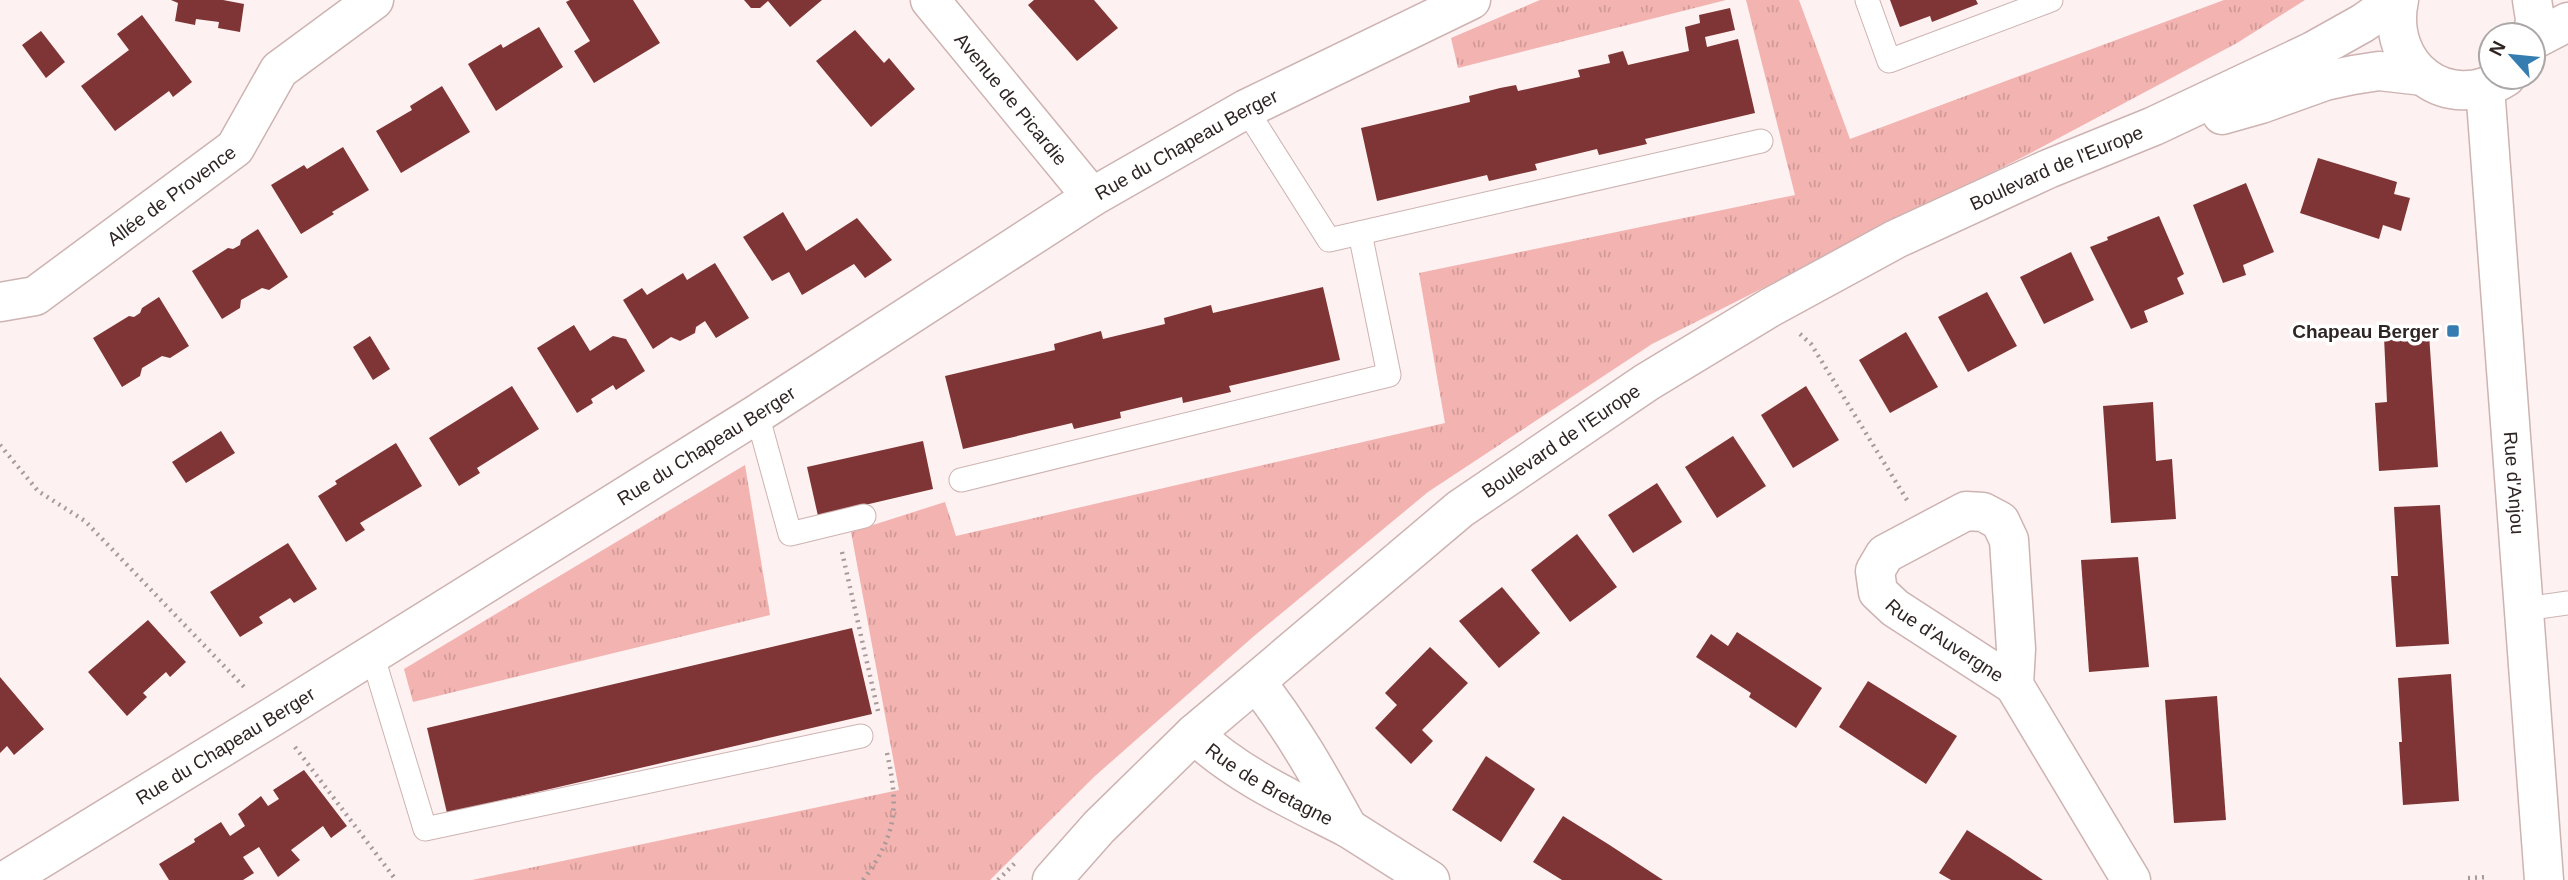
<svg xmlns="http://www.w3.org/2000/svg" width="2568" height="880" viewBox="0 0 2568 880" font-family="Helvetica,sans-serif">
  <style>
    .grass { fill: url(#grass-tufts) }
    .building { fill: #7f3535 }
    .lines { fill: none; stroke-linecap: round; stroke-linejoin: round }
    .service-casing { stroke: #cdb3b2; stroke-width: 25 }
    .minor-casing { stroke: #cdb3b2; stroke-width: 41 }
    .tertiary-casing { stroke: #cdb3b2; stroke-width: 41 }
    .path { stroke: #a69b9a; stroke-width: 4.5; stroke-dasharray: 2 5; stroke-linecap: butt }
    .service { stroke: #fff; stroke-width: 23 }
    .minor { stroke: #fff; stroke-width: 38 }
    .tertiary { stroke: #fff; stroke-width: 38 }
    .poi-dot { fill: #357db1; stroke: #fff; stroke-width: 2.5 }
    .labels { text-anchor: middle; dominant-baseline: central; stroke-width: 7; stroke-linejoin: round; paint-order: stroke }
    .street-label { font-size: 19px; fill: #2f2524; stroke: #fff }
    .poi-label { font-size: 19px; font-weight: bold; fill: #2f2524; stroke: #fff; text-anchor: end }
  </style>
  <defs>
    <pattern id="grass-tufts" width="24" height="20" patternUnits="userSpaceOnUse" patternTransform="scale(1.75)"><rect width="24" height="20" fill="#f3b3b0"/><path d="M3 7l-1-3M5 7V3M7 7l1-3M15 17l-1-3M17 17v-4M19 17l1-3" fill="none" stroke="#d19a97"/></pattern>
  </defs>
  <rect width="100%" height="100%" fill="#fdf1f1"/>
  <g class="grass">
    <polygon points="1540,0 1726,0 1458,68 1451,38"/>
    <polygon points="1746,0 1799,0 1850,139 2224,0 2305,0 2237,43 2025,156 1652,344 1428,492 1254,636 1095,776 990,880 472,880 899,790 851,532 945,502 956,536 1445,423 1419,273 1795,195"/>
    <polygon points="745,465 770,615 413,702 404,669"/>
  </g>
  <g class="building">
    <polygon points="171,0 223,0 244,4 240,32 218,28 219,22 196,19 195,25 175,21 178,3"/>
    <polygon points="570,0 633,0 660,43 594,83 574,51 590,41 566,2"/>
    <polygon points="744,0 822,0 790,27 768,1 760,8 751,8"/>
    <polygon points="1034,0 1094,0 1118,28 1077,61 1028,5"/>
    <polygon points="1890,0 1976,0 1978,4 1932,22 1930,16 1900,27"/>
    <polygon points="1730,8 1735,30 1705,37 1707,47 1738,39 1755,113 1645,139 1647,144 1599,155 1597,149 1535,164 1537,170 1489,181 1487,175 1377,201 1361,128 1470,102 1469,96 1500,88 1516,85 1518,91 1580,77 1578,70 1610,63 1608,55 1623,51 1628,65 1689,51 1685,27 1700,23 1699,15"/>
    <polygon points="142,15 192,82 173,97 169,91 115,131 81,86 129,50 117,34"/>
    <polygon points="539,27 563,67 496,111 468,64 501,44 503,48"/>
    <polygon points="855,30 884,63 889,58 915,89 871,127 816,61"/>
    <polygon points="41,31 65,62 46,78 22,45"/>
    <polygon points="442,86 470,132 401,173 376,131 412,110 410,106"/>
    <polygon points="343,147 369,190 332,212 334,214 301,234 271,185 304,165 307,169"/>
    <polygon points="2318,158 2397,182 2394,194 2410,198 2401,231 2383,225 2379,239 2300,213"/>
    <polygon points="2246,183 2274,252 2243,265 2246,275 2223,283 2193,205"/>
    <polygon points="783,212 806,251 857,218 892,260 865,278 854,264 802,295 789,272 772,281 743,237"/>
    <polygon points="2159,216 2184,274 2177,278 2184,294 2144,311 2148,322 2131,329 2090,247 2108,240 2107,237"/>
    <polygon points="258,229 288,277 269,290 262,288 241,300 240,308 222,319 192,271 228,248 233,249 240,245 241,240"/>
    <polygon points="2071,252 2094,300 2044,324 2020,277"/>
    <polygon points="715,263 749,318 716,338 705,321 696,327 695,333 680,341 671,337 653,349 623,300 642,288 647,295 683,273 687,280"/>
    <polygon points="1323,287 1340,360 1229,386 1231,392 1183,403 1182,397 1120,412 1121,418 1074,429 1072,423 963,449 945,376 1055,350 1054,344 1101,331 1103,339 1165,324 1164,318 1211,305 1213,313"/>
    <polygon points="1987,292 2017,346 1968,372 1938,317"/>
    <polygon points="159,297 189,346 170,358 162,356 142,368 140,376 122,387 93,338 129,316 134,317 140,313 142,308"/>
    <polygon points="574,325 590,351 613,336 626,339 645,371 616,390 613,385 591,399 593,403 577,413 537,348"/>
    <polygon points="1906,332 1938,387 1890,413 1859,360"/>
    <polygon points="2429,334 2438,467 2379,471 2375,403 2387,402 2384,337"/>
    <polygon points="370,336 390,369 373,380 353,347"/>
    <polygon points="512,386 539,429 477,468 480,473 459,486 429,438"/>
    <polygon points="1806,386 1839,440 1793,468 1761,415"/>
    <polygon points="2153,402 2156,461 2172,459 2176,519 2111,523 2103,406"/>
    <polygon points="221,431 235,453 186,483 172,462"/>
    <polygon points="1733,436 1766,486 1717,518 1685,467"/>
    <polygon points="923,441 933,489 818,516 807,467"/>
    <polygon points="396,443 422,486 360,523 365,530 346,542 318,496 337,484 335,481"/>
    <polygon points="1657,483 1682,522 1633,553 1608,515"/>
    <polygon points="2440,505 2449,644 2396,647 2391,576 2398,576 2394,507"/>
    <polygon points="1577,534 1617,587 1570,622 1531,570"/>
    <polygon points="288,543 317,589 294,603 290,598 259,617 263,623 240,637 210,592"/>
    <polygon points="2138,557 2149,667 2089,672 2081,560"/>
    <polygon points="1502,587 1540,633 1499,668 1459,621"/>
    <polygon points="148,620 186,662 170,677 166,672 143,693 147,697 127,716 88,672"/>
    <polygon points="852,628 872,714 447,813 427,728"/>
    <polygon points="1737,632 1822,688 1796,728 1749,697 1751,693 1696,657 1711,634 1728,646"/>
    <polygon points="1430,647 1468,683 1422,730 1433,741 1411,764 1375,728 1397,705 1385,693"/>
    <polygon points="2451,674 2459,801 2403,805 2399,742 2402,742 2398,678"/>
    <polygon points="0,677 44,729 14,755 7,746 0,753"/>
    <polygon points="1868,681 1957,736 1926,784 1839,727"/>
    <polygon points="2217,696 2226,820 2174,823 2165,700"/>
    <polygon points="1486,756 1535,789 1501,842 1452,810"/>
    <polygon points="304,770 347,826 331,838 323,826 291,850 300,860 278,877 259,847 243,857 254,873 243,880 169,880 159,864 195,842 194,839 221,822 230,836 245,826 238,814 261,796 268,806 279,799 273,790"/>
    <polygon points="1563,816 1608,844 1663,880 1562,880 1533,862"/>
    <polygon points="1967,830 2009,857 2043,880 1951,880 1939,873"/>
  </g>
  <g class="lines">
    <defs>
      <g id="service">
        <polyline points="1867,0 1889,61 2051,0"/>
        <polyline points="1246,109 1329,240 1761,141"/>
        <polyline points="757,414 790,534 864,516"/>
        <polyline points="961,480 1389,375 1360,233"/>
        <polyline points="2525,609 2568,603"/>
        <polyline points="372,654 425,829 861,736"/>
      </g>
      <g id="minor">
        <path id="s1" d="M 930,0 L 1092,197"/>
        <path id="s2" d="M 2485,87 L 2544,880"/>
        <path id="s3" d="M 0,302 L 35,296 L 235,148 L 279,70 L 374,0"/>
        <path id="s4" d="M 2014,685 L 2016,649 L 2009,540 L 2000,521 L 1983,512 L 1966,511 L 1885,554 L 1875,571 L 1878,592 L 1895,608 L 2014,685 L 2131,880"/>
        <path id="s5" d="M 1194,734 C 1237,775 1295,801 1348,828 C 1320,777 1292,727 1256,682"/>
        <polyline points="1348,828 1430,880"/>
        <path id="s6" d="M 6,880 L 272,717 L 757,414 L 1092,197 L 1246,109 L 1471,0"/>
      </g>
      <g id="tertiary">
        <path d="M 2399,0 C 2385,66 2447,115 2506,77"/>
        <polyline points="2532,0 2535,19 2533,35"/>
        <polyline points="2533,40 2568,22"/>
        <polyline points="2222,115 2261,104 2325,81 2353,75 2379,71 2423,76"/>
        <path id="s7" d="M 1052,880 L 1099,827 L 1194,734 L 1460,509 L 1647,382 L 1771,307 L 1896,239 L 2048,169 L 2154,126 L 2313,51 L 2363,23 L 2396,0"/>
      </g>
    </defs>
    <use href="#service" class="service-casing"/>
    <use href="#minor" class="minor-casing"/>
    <use href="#tertiary" class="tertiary-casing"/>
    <g class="path">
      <polyline points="1800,334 1811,344 1907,500"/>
      <polyline points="0,445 38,491 85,521 246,689"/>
      <polyline points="842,552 878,711"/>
      <polyline points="295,747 396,880"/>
      <polyline points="2468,878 2488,877"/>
      <path d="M 863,880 C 897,835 899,807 887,753"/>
      <polyline points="998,880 1017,861"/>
    </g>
    <use href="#service" class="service"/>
    <use href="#minor" class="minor"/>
    <use href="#tertiary" class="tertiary"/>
  </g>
  <rect class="poi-dot" x="2446" y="324" width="14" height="14" rx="3.5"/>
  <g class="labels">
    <g class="street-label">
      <text stroke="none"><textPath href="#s1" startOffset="128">Avenue de Picardie</textPath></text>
      <text stroke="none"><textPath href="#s6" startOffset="1391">Rue du Chapeau Berger</textPath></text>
      <text stroke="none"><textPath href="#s7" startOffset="1241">Boulevard de l'Europe</textPath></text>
      <text stroke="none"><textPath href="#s3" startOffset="205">Allée de Provence</textPath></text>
      <text stroke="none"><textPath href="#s7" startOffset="674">Boulevard de l'Europe</textPath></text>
      <text stroke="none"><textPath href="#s6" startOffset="824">Rue du Chapeau Berger</textPath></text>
      <text stroke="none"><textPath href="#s2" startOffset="397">Rue d'Anjou</textPath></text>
      <text stroke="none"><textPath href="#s4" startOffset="418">Rue d'Auvergne</textPath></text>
      <text stroke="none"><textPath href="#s6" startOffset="257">Rue du Chapeau Berger</textPath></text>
      <text stroke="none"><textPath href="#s5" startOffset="91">Rue de Bretagne</textPath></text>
    </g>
    <g class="poi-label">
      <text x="2439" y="331">Chapeau Berger</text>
    </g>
  </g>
  <g transform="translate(2512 56) rotate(297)"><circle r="33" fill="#ffffff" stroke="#aca8a7" stroke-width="2"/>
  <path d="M0-5L12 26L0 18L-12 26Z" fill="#357db1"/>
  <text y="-10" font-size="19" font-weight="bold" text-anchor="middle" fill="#2f2524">N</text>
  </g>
</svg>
